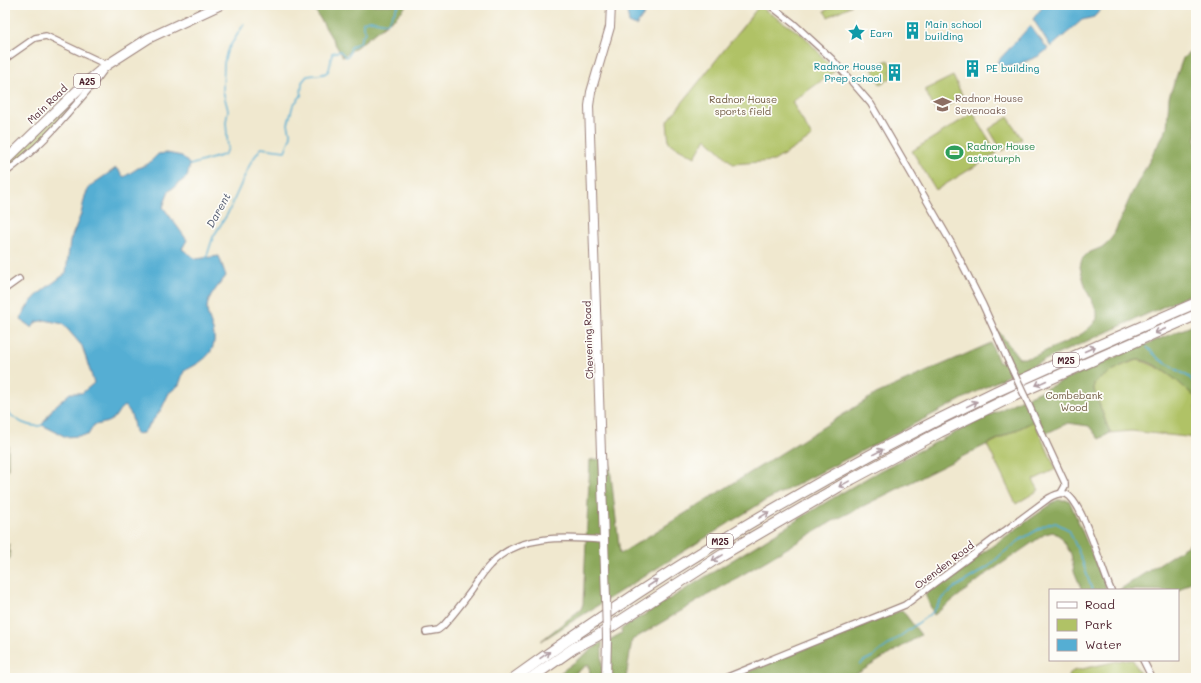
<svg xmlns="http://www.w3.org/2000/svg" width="1201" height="683" viewBox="0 0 1201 683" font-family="Mali,sans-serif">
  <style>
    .green { fill: #b0c266; stroke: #7d7048 }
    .forest { fill: #8ca85b; stroke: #6b6443 }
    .water { fill: #55aed3; stroke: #50667f }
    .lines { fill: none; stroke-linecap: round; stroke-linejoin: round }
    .stream { stroke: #55aed3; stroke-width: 1.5 }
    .minor-casing { stroke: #9d847d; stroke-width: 8 }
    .secondary-casing { stroke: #9d847d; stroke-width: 10 }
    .primary-casing { stroke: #9d847d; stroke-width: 11 }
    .motorway-casing { stroke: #9d847d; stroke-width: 12 }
    .minor { stroke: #fff; stroke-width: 5.5 }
    .secondary { stroke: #fff; stroke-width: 8 }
    .primary { stroke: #fff; stroke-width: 9 }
    .motorway { stroke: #fff; stroke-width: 10 }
    .minor-bridge-casing { stroke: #9d847d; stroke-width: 8; stroke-linecap: butt }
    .secondary-bridge-casing { stroke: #9d847d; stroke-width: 10; stroke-linecap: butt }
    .minor-bridge { stroke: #fff; stroke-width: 5.5 }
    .secondary-bridge { stroke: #fff; stroke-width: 8 }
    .oneway { stroke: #ae9aa0 }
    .labels { text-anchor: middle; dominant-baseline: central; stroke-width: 3.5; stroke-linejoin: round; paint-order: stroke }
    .shield { fill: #fdfcf7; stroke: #806168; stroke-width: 1 }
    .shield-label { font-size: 9px; font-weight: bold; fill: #4a1f2b }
    .culture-label { font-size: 10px; fill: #0d838f; stroke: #fdfcf7; text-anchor: start }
    .education-label { font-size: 10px; fill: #785e54; stroke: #fdfcf7; text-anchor: start }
    .park-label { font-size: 10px; fill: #6e5840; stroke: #fdfcf7 }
    .street-label { font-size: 10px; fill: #4a1f2b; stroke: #fdfcf7 }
    .leisure-label { font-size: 10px; fill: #27864d; stroke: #fdfcf7; text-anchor: start }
    .water-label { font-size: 11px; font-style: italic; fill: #4e586e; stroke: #fdfcf7 }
  </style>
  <rect width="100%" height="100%" fill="#fdfcf7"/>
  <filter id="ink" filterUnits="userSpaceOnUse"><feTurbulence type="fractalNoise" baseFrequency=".025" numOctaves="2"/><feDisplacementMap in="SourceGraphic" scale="8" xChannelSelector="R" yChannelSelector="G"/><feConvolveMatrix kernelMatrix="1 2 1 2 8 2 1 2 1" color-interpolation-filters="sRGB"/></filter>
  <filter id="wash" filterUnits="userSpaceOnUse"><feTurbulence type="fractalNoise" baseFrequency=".012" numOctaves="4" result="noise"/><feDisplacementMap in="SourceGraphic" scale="16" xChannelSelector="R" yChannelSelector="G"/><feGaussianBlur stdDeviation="0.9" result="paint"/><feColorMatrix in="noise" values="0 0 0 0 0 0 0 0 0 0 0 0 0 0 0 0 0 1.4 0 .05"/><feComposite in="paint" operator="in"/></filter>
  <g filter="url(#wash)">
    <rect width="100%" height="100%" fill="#f0e8cf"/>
    <g class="green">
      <polygon points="838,5 852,5 828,17 824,11"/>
      <polygon points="759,6 804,36 835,71 792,102 812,137 774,161 733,164 706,138 695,157 669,143 667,122"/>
      <polygon points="888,60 893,70 890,71 894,77 880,84 872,68"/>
      <polygon points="953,76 963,97 936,112 925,90"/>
      <polygon points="82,90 86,90 45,137 5,170 5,166"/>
      <polygon points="973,113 997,153 936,190 912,151"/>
      <polygon points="1008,117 1022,139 1002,151 989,129"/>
      <path d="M 1138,360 C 1162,366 1179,382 1196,398 L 1196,438 L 1131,431 L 1110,433 L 1094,390 L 1094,383 C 1106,373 1123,364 1138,360 Z"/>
      <polygon points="1034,421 1056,469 1033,480 1039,490 1016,504 987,445"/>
      <polygon points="1122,660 1133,660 1142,678 1068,678 1068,675 1073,671"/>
    </g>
    <g class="forest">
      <polygon points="312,5 407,5 397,16 343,57"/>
      <path d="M 1196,47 L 1196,292 L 1016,373 L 997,332 L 999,332 L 1019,358 C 1032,359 1041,353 1052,348 C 1069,341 1086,335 1097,319 L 1097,311 L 1086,289 L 1080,267 L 1082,259 L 1088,253 L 1105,246 L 1113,236 L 1132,193 L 1167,128 L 1169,97 L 1183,58 Z"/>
      <path d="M 1196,324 L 1196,398 C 1184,387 1154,358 1137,360 C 1127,361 1102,377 1094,383 L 1094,390 L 1110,433 L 1099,439 L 1089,426 L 1068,423 L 1045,434 L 1027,397 L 1120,355 Z"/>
      <polygon points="991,343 999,363 1005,360 1011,374 761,503 541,641 581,609 583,604 590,460 609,458 620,554 876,394"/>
      <polygon points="1022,399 1034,421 833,521 632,640 626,678 610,678 611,639 622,633 621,629 828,501 879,471"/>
      <polygon points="5,441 8,445 8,469 5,471"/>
      <polygon points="1057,500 1069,500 1107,590 1082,590 1074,571 1071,554 1061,537 1053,532 1045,534 988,573 934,615 925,594"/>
      <polygon points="1196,540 1196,578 1178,591 1119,590"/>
      <polygon points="9,544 10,558 5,562 5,547"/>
      <polygon points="902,610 921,635 850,678 733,678"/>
      <polygon points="602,642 602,678 590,678 589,664 568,678 553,678"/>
    </g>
    <g class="water">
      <polygon points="626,5 651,5 636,26 629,23"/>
      <polygon points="1044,5 1105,5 1094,17 1082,20 1051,47 1033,19"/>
      <polygon points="1030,26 1048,49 1039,56 1014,66 1001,66 997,62"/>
      <path d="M 167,153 L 182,156 L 190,165 L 187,177 L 169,191 L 163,207 L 187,240 L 182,249 L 196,259 L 219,256 L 226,276 C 220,284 207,298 207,308 C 207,315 211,323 213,330 C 219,353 202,362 184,371 L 179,385 L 169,393 L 161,410 L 143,433 L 136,434 C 132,424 134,414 125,406 C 119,408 118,414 114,418 C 108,423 101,424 94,425 L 88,435 L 66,437 L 42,425 L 53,408 L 70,393 L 82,393 L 94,383 L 82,346 L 63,324 L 45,320 L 36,322 L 32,328 L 21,320 C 28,297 49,287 66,273 L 70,241 L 81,214 L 85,196 L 90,186 L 116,168 L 124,177 L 138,168 L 148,164 L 158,154 Z"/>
    </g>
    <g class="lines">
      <g class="stream">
        <polyline points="190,165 224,155 228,149 226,122 228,110 223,91 224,63 227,51 244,24"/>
        <path d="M 206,259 L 213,237 L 228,213 L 251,162 L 261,148 L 285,151 L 291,136 L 288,124 L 293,105 L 301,96 L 302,82 L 307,76 C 330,73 329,77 332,53 L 340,51 L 346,57 L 349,55 L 351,47 L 360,42 L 362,36 L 366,32 L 363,26 L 363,22 L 370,20 L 387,23 C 393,17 394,10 399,5"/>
        <polyline points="1147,347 1159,359 1189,377 1196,385"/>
        <path d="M 5,410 C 16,420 28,429 43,425"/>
        <polyline points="860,665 864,661 872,657 933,612 942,599 954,588 988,567 1003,553 1020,540 1044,526 1051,523 1056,523 1069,530 1082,560 1092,590"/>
      </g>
    </g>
  </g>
  <g filter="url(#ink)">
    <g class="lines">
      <defs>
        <g id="minor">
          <polyline points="770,5 794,24 832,59 871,104 953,246 982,303 1011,367"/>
          <path d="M 5,59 L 35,38 L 46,36 L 107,65 C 100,77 91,86 82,97 C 58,126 36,150 5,173"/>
          <polyline points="5,289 19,279"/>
          <polyline points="1027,401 1065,483 1065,486 1061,493"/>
          <path d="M 426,632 L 438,630 L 443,626 C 454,614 463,602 472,590 C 478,581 483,572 490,565 C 517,534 566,537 603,540"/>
          <polyline points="1143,660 1152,678"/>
          <path d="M 725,678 L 905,605 L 1049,498 C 1054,495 1060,492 1066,494 C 1082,500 1103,573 1111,590"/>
        </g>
        <g id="secondary">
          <polyline points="606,598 589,106 591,92 610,27 611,5"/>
          <polyline points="606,678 607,639"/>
        </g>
        <polyline id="primary" points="5,161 84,84 107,65 149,38 220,5"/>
        <g id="motorway">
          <path d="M 514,678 C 665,569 827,472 995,392 C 1062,361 1129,332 1196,303"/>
          <polyline points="531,678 574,648 597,636 722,555 852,479 940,432 1030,388 1196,315"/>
        </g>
      </defs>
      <use href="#minor" class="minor-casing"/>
      <use href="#secondary" class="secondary-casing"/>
      <use href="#primary" class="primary-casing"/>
      <use href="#motorway" class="motorway-casing"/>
      <use href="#minor" class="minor"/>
      <use href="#secondary" class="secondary"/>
      <use href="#primary" class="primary"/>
      <use href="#motorway" class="motorway"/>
      <defs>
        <polyline id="minor-bridge" points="1011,367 1027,401"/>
        <polyline id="secondary-bridge" points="606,598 607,639"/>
      </defs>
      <use href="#minor-bridge" class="minor-bridge-casing"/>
      <use href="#secondary-bridge" class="secondary-bridge-casing"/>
      <use href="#minor-bridge" class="minor-bridge"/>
      <use href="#secondary-bridge" class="secondary-bridge"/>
    </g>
    <defs><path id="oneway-shaft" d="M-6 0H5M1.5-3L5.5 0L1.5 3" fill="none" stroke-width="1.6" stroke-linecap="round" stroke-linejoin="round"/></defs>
    <g class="oneway">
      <use href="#oneway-shaft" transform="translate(1160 331) rotate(157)"/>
      <use href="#oneway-shaft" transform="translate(1090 349) rotate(-24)"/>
      <use href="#oneway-shaft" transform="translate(1041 383) rotate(155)"/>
      <use href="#oneway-shaft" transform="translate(972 404) rotate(-26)"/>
      <use href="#oneway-shaft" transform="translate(878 452) rotate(-28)"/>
      <use href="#oneway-shaft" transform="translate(844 484) rotate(151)"/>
      <use href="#oneway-shaft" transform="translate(764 515) rotate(-31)"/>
      <use href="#oneway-shaft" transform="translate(717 558) rotate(148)"/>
      <use href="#oneway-shaft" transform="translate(653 583) rotate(-33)"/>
      <use href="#oneway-shaft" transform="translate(545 655) rotate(-35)"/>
    </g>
  </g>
  <defs>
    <symbol id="building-bare" viewBox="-9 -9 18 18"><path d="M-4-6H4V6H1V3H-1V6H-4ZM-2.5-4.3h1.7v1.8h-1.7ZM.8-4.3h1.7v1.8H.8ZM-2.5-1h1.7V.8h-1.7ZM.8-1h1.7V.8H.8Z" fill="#0f9aa8" stroke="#fdfcf7" stroke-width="2.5" paint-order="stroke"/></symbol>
    <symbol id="sight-bare" viewBox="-9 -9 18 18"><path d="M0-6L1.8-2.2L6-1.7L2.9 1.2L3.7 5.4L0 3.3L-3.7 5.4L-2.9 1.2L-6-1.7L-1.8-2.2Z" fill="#0f9aa8" stroke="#fdfcf7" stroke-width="2.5" paint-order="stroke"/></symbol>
    <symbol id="school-bare" viewBox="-9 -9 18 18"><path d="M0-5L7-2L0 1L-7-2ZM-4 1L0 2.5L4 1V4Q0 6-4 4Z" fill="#8d6e63" stroke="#fdfcf7" stroke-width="2.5" paint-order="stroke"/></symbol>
    <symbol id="stadium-bare" viewBox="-9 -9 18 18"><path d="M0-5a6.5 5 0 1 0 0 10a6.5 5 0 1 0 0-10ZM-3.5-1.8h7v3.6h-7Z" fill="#2e9e5b" stroke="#fdfcf7" stroke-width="2.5" paint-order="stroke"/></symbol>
  </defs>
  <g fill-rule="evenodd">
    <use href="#building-bare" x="900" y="18" width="25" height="25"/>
    <use href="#sight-bare" x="844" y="20" width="25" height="25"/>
    <use href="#building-bare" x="960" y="56" width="25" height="25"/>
    <use href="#building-bare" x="882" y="60" width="25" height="25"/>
    <use href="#school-bare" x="930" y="92" width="25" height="25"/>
    <use href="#stadium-bare" x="942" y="140" width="25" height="25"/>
  </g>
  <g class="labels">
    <g class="shield">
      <rect x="74" y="74" width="26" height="14" rx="3"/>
      <rect x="1053" y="353" width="26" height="14" rx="3"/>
      <rect x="707" y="534" width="26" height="14" rx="3"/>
    </g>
    <g class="shield-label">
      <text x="87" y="81">A25</text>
      <text x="1066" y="360">M25</text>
      <text x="720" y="541">M25</text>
    </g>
    <g class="culture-label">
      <text x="925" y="24">Main school<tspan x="925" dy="12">building</tspan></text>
      <text x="870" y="33">Earn</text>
      <text x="882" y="66" text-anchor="end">Radnor House<tspan x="882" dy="12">Prep school</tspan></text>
      <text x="986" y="68">PE building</text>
    </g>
    <g class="education-label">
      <text x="955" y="98">Radnor House<tspan x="955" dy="12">Sevenoaks</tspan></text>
    </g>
    <g class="park-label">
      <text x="743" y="99">Radnor House<tspan x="743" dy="12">sports field</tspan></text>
      <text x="1074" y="395">Combebank<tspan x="1074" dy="12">Wood</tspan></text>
    </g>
    <g class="street-label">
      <text transform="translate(47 104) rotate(-44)">Main Road</text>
      <text transform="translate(588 340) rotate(-92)">Chevening Road</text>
      <text transform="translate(944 565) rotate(-37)">Ovenden Road</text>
    </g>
    <g class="leisure-label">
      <text x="967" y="146">Radnor House<tspan x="967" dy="12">astroturph</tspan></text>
    </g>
    <g class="water-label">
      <text transform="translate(218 210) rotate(-61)">Darent</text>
    </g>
  </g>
  <rect width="1201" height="683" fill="none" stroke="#fdfcf7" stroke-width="20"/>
  <rect x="1049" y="589" width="130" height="72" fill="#fdfcf7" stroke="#b5a4a5"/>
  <rect x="1057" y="602" width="20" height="6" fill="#ffffff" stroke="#b5a4a5"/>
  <text x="1085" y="609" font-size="12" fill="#4a1f2b">Road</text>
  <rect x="1057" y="619" width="20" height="12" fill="#b0c266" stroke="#b5a4a5"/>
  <text x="1085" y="629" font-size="12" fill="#4a1f2b">Park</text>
  <rect x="1057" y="639" width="20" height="12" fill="#55aed3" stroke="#b5a4a5"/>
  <text x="1085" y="649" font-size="12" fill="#4a1f2b">Water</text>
</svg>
